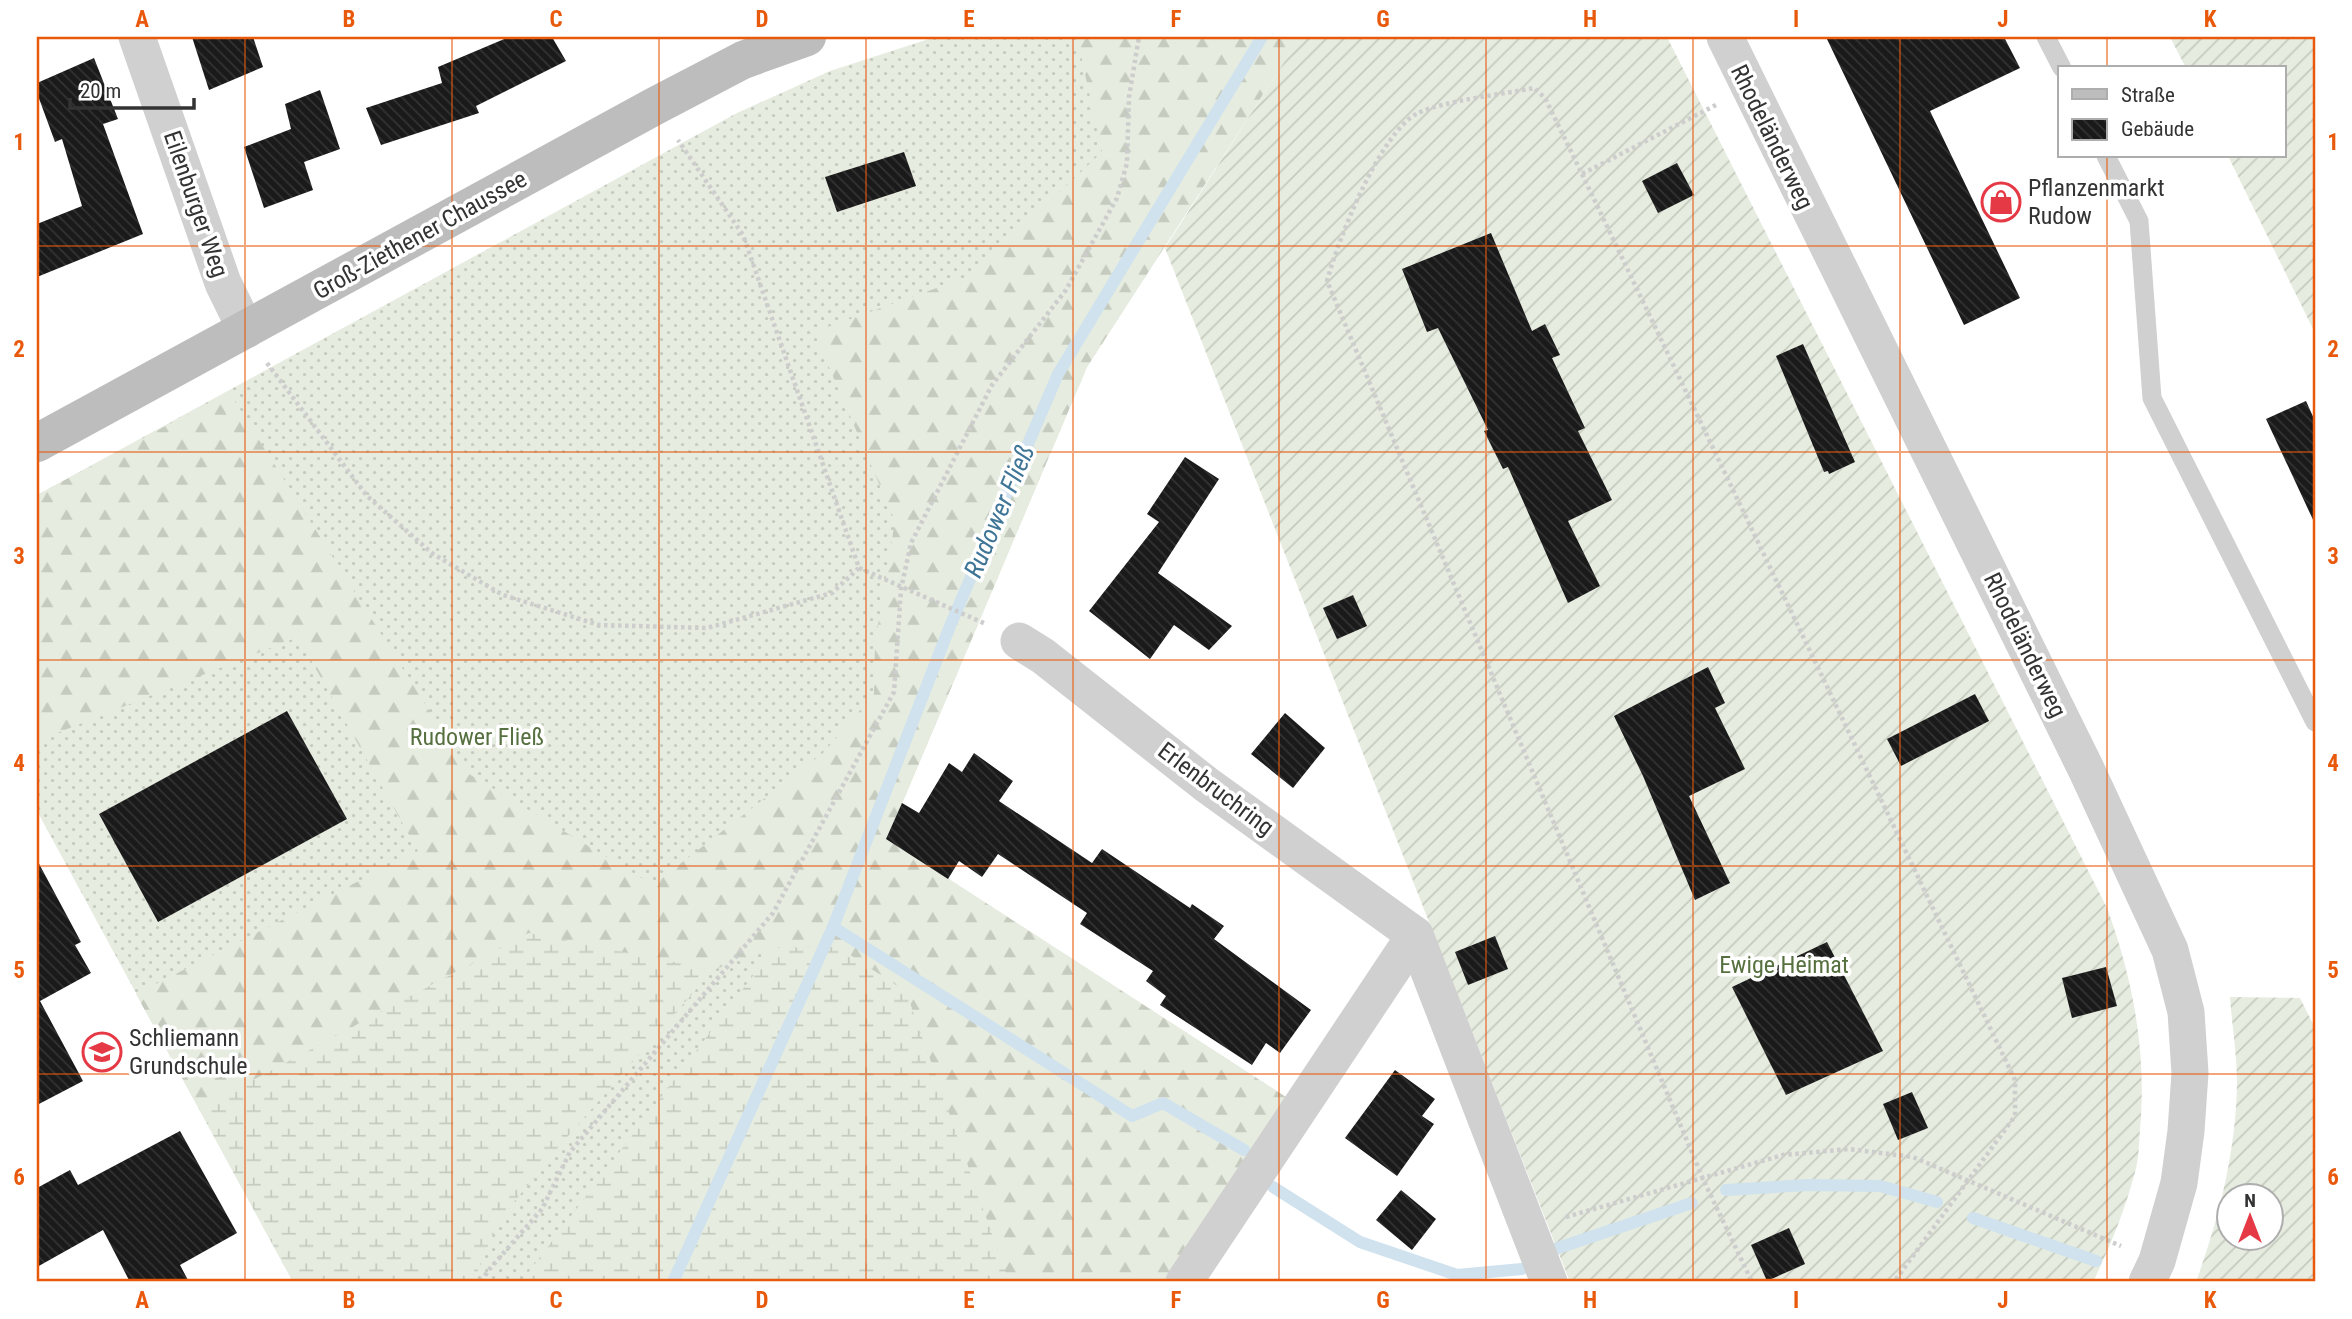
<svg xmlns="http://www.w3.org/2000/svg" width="2352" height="1319" viewBox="0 0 2352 1319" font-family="'Roboto Condensed',sans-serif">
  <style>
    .grass { fill: url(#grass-dots) }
    .forest { fill: url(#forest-firs) }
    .wetland { fill: url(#wetland-marsh) }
    .garden { fill: url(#garden-furrows); fill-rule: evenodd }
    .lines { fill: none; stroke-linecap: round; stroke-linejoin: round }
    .stream { stroke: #cfe2ee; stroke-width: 12 }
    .building { fill: url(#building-back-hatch) }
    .path { stroke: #cdcdcd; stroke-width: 4.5; stroke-dasharray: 3.5 3.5; stroke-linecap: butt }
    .lane { stroke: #d0d0d0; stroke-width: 19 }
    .street { stroke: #d0d0d0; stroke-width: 37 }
    .secondary { stroke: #bdbdbd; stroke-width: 38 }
    .grid { fill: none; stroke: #e8590c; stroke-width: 2; stroke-opacity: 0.55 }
    .labels { text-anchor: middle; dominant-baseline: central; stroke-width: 7; stroke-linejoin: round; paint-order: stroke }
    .street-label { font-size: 24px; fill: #333; stroke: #fff }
    .poi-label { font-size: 24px; fill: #333; stroke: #fff; text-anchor: start }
    .park-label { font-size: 24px; fill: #56703f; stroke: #fff }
    .water-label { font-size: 26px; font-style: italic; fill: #3f7597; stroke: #fff }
    .neatline { fill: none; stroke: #e8590c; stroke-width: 2.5 }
    .grid-label { font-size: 23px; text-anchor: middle; font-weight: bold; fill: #e8590c }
  </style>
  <defs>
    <pattern id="grass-dots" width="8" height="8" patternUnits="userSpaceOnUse" patternTransform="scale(1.75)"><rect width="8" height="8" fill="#e6ecdf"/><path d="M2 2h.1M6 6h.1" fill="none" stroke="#c6cbc0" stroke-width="1.8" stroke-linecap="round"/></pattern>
    <pattern id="forest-firs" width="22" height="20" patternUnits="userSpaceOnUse" patternTransform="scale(1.75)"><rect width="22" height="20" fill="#e6ecdf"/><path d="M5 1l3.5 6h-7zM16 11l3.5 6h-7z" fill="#c6cbc0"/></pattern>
    <pattern id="wetland-marsh" width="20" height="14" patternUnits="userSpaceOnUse" patternTransform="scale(1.75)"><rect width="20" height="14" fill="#e6ecdf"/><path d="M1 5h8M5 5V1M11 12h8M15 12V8" fill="none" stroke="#c6cbc0"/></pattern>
    <pattern id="garden-furrows" width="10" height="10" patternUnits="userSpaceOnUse" patternTransform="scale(1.75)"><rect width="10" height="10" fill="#e6ecdf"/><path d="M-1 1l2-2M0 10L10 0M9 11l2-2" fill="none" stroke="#c6cbc0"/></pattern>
    <pattern id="building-back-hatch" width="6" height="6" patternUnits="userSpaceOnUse" patternTransform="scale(1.75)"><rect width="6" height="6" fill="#1a1a1a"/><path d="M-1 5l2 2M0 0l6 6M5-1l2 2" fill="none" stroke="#333"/></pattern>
  </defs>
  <rect width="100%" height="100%" fill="#fff"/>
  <polygon class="grass" points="935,37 1300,37 1087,367 887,839 1286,1097 1163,1282 293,1282 37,811 37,495 737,113 830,71"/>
  <polygon class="forest" points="1077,37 1300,37 1087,367 887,839 1286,1097 1163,1282 1009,1282 906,992 838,947 774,948 713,970 528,933 199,1109 136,994 418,851 298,637 37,741 37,495 229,392 469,774 653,885 823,753 874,694 875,644 895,521 814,332 970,276 1102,152"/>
  <g class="wetland">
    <polygon points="529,933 713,970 556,1150 498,1222 473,1282 293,1282 199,1109"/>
    <polygon points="838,947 906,992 1009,1282 521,1282 774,948"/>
  </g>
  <g class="garden">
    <path d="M 1300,37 L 1667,37 L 2107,908 C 2133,979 2147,1053 2140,1129 C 2139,1143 2139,1159 2135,1172 C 2125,1210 2110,1247 2093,1282 L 1570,1282 L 1165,248 Z"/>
    <polygon points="2170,37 2315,37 2315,333 2228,156 2284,156 2284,68 2186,68"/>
    <path d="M 2230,997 L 2300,998 L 2315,1028 L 2315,1282 L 2196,1282 C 2219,1218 2236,1152 2237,1083 C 2237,1055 2232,1025 2230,997 ZM 2230,1196 L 2272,1196 L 2272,1238 L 2230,1238 Z"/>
  </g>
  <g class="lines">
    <g class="stream">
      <polyline points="833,927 1132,1116 1163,1103 1244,1150"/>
      <polyline points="1273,1187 1360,1242 1457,1275 1522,1269"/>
      <polyline points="1726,1190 1808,1185 1880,1186 1937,1202"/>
      <polyline points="1973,1218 2096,1261"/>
      <polyline points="1555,1249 1692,1203"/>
      <polyline points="673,1282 833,927 950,626 1058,374 1262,37"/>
    </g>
  </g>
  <g class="building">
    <polygon points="192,37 253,37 263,67 209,90"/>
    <polygon points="509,37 552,37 566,61 476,106 479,113 381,145 366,108 442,83 438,67"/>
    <polygon points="1826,37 2004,37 2020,68 1930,111 2020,298 1964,325"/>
    <polygon points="94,58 118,119 103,124 143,234 37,277 37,224 82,206 62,139 55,142 37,93 37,83"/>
    <polygon points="320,90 340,149 304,162 313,190 264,208 244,147 291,129 285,104"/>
    <polygon points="904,152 916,186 837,212 825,177"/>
    <polygon points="1677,163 1694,195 1658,213 1642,181"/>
    <polygon points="1491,233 1532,331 1545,324 1560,355 1552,358 1585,428 1578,431 1612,500 1568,521 1600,586 1568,603 1508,467 1503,469 1484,431 1488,430 1438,328 1427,332 1402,269"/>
    <polygon points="1803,344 1855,462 1829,474 1828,471 1824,472 1776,356"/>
    <polygon points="2306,401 2315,421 2315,524 2266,419"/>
    <polygon points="1185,457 1219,479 1158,573 1232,626 1209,650 1174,625 1150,659 1089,611 1159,522 1147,514"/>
    <polygon points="1353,595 1367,626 1337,639 1323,608"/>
    <polygon points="1708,667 1725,703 1715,708 1745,769 1689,796 1730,883 1695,900 1643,776 1614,716"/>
    <polygon points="1975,694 1989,721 1901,766 1887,739"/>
    <polygon points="287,711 347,819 158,922 99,814"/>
    <polygon points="1285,713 1325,748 1293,788 1251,754"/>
    <polygon points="974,753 1013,781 999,801 1092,863 1102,849 1190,908 1192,904 1224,926 1214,939 1311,1010 1280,1053 1266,1043 1252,1065 1160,1005 1166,996 1146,981 1153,971 1080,924 1087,913 998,854 982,877 959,861 948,879 886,839 902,803 919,813 949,763 962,772"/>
    <polygon points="37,860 81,942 75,945 91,973 40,1001 83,1081 37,1105"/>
    <polygon points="1495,936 1508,969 1468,985 1455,952"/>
    <polygon points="1827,942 1883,1051 1786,1095 1732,987"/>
    <polygon points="2106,967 2117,1006 2072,1018 2062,978"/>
    <polygon points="1395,1070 1435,1099 1422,1116 1434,1124 1397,1176 1345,1138"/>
    <polygon points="1912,1092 1928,1128 1898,1140 1883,1104"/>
    <polygon points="180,1131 237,1233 180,1265 189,1282 130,1282 103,1230 37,1267 37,1188 70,1170 78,1185"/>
    <polygon points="1401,1190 1436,1219 1412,1250 1376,1220"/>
    <polygon points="1789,1228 1805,1264 1767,1281 1751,1245"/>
  </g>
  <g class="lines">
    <g class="path">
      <path d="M 1716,105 L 1582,174 L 1545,98 L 1534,88 C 1504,94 1443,101 1418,113 C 1380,132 1338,240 1327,281 L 1703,1179 L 1752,1282"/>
      <polyline points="1582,174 2015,1080 2015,1116 1894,1282"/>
      <polyline points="267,363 367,496 433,554 503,595 599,625 707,628 832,593 859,568 743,235 678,140"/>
      <polyline points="859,568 986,624"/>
      <polyline points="1566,1217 1783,1155 1849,1149 1913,1157 2121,1246"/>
      <polyline points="482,1282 487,1272 542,1209 570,1152 773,913 894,692 901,589 911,543 992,385 1066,290 1117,198 1127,163 1129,97 1139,37"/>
    </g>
    <g class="lane">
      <polyline points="2046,37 2062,68"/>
      <polyline points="2106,156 2139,221 2152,398 2315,722"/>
    </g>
    <g class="street">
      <polyline points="137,37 223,283 246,330"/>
      <polyline points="1725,37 2086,769 2170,950 2186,1012 2190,1073 2186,1131 2179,1183 2157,1261 2147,1282"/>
      <polyline points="1019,641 1043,656 1207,785 1415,935 1549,1282"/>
      <polyline points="1184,1282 1415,935"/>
    </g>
    <polyline class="secondary" points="37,443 655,106 743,60 807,37"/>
  </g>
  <path class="grid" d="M 245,37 L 245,1282M 452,37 L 452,1282M 659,37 L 659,1282M 866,37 L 866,1282M 1073,37 L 1073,1282M 1279,37 L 1279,1282M 1486,37 L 1486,1282M 1693,37 L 1693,1282M 1900,37 L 1900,1282M 2107,37 L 2107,68M 2107,156 L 2107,1282M 37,246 L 2315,246M 37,452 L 2315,452M 37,660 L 2315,660M 37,866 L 2315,866M 37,1074 L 2315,1074"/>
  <defs>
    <symbol id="shop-ring" viewBox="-11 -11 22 22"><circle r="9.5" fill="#fff" stroke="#e63946" stroke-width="1.5"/><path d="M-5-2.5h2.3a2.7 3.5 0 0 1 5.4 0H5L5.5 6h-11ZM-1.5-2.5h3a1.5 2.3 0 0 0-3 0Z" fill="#e63946"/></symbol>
    <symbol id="school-ring" viewBox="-11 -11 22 22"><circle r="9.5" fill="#fff" stroke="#e63946" stroke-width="1.5"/><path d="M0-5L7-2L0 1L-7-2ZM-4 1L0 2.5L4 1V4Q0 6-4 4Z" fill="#e63946"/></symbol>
  </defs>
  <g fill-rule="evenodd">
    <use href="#shop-ring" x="1979" y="180" width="44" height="44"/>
    <use href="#school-ring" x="80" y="1030" width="44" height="44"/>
  </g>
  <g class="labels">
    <g class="street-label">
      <text transform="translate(1772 137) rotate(64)">Rhodeländerweg</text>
      <text transform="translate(196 204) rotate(71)">Eilenburger Weg</text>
      <text transform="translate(420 235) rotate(-29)">Groß-Ziethener Chaussee</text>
      <text transform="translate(2025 645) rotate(64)">Rhodeländerweg</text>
      <text transform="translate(1216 789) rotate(37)">Erlenbruchring</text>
    </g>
    <g class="poi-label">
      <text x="2028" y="188">Pflanzenmarkt<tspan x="2028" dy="28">Rudow</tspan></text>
      <text x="129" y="1038">Schliemann<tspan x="129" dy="28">Grundschule</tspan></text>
    </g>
    <g class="park-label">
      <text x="477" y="737">Rudower Fließ</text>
      <text x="1784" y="965">Ewige Heimat</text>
    </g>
    <g class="water-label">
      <text transform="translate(999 511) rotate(-67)">Rudower Fließ</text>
    </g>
  </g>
  <rect width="2352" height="1319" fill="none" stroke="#ffffff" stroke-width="77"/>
  <rect x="2058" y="66" width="228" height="91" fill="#ffffff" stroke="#adadad" stroke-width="2"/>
  <rect x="2072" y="89" width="35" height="10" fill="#bdbdbd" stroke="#adadad" stroke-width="2"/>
  <text x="2121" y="102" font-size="21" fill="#333333">Straße</text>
  <rect x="2072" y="119" width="35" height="21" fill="url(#building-back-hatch)" stroke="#adadad" stroke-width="2"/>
  <text x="2121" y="136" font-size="21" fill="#333333">Gebäude</text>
  <g transform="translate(2250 1217)"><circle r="33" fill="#ffffff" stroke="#adadad" stroke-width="2"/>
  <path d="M0-5L12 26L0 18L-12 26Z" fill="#e63946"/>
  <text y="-10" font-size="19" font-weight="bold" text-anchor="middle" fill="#333333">N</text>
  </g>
  <path d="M70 98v10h124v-10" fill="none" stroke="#333333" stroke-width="3.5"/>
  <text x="80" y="98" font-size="21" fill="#333333" stroke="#ffffff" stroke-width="5" paint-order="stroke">20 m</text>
  <rect x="38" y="38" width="2276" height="1242" class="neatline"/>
  <g class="grid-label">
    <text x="142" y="27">A</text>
    <text x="349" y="27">B</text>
    <text x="556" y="27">C</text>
    <text x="762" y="27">D</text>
    <text x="969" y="27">E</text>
    <text x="1176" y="27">F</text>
    <text x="1383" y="27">G</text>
    <text x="1590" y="27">H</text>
    <text x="1796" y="27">I</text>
    <text x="2003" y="27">J</text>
    <text x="2210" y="27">K</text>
    <text x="19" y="150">1</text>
    <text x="2333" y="150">1</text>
    <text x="19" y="357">2</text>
    <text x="2333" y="357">2</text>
    <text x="19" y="564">3</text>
    <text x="2333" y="564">3</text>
    <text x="19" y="771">4</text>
    <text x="2333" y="771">4</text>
    <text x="19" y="978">5</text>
    <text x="2333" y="978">5</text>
    <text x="19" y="1185">6</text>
    <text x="2333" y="1185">6</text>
    <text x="142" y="1308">A</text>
    <text x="349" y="1308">B</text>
    <text x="556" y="1308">C</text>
    <text x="762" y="1308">D</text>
    <text x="969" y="1308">E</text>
    <text x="1176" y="1308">F</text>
    <text x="1383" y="1308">G</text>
    <text x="1590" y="1308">H</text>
    <text x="1796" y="1308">I</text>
    <text x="2003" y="1308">J</text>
    <text x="2210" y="1308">K</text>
  </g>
</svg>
